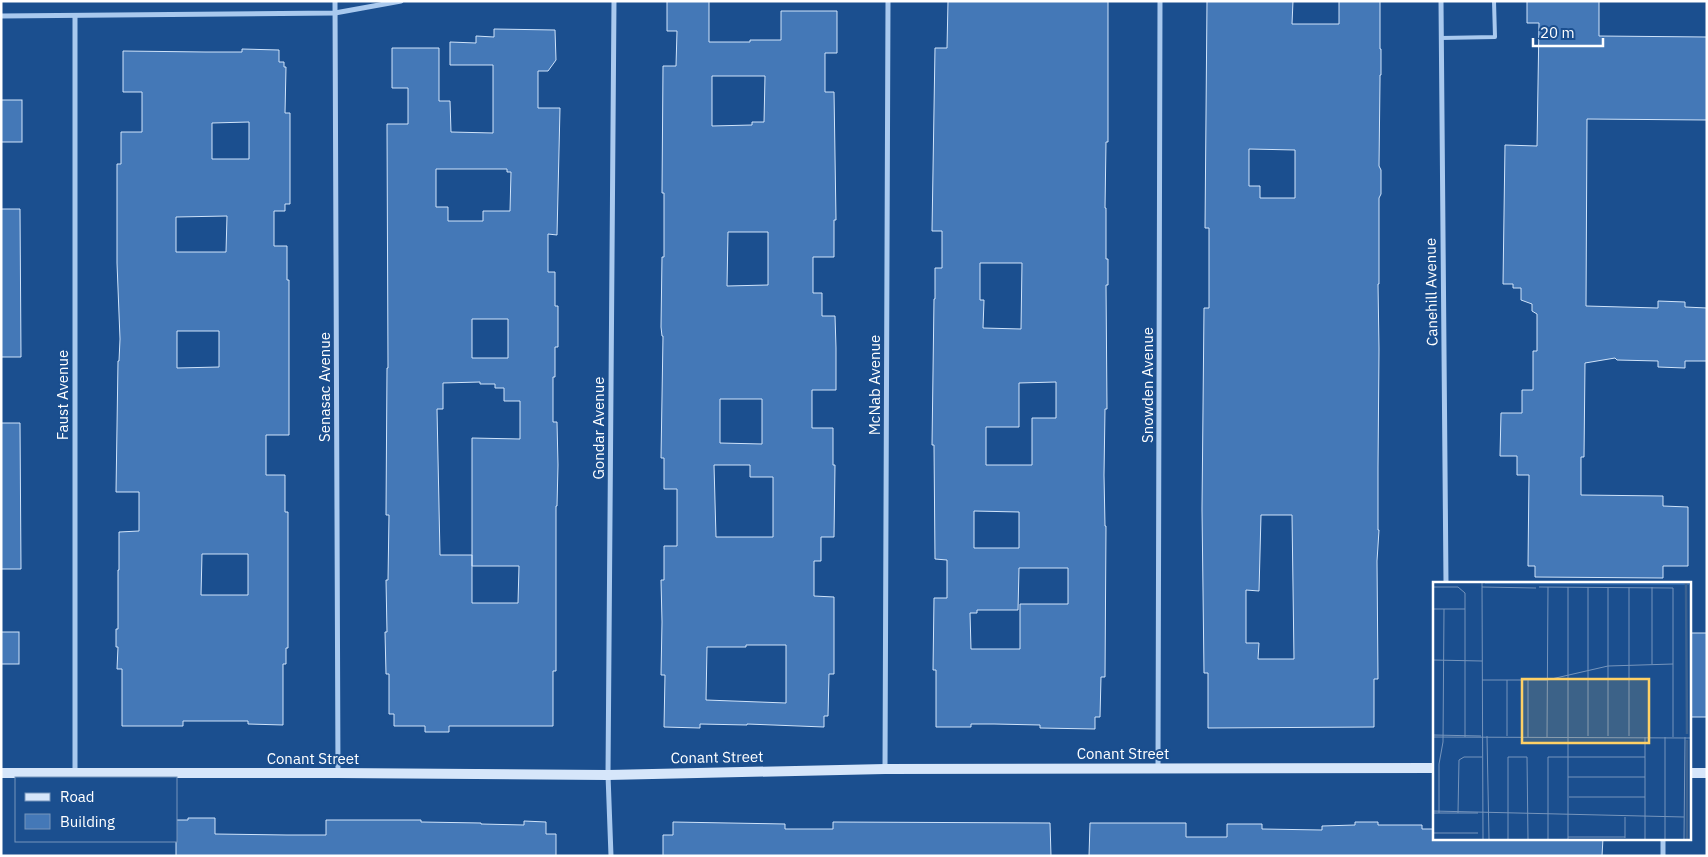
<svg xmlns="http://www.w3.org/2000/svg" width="1708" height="857" viewBox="0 0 1708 857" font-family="'IBM Plex Sans',sans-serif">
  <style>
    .building { fill: #4478b7; stroke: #cfe3fa; fill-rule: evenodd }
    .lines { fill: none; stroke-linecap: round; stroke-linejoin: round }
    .lane { stroke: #a9c9ee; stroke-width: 4 }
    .street { stroke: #a9c9ee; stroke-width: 5 }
    .secondary { stroke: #d6e6fa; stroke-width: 10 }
    .labels { text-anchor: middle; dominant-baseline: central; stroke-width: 4; stroke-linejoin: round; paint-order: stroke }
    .street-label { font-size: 15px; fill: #fff; stroke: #1b4f8f }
    .inset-river { fill: none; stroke: #3c6290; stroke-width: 2.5 }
    .inset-road { fill: none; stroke: #7695bc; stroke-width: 1 }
    .view { fill: #ffd166; fill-opacity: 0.15; stroke: #ffd166; stroke-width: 2.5 }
    .inset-edge { fill: none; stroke: #fff; stroke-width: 2.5 }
  </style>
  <rect width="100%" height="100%" fill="#1b4f8f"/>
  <g class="building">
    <path d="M 667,1 L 709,1 L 709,42 L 750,42 L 750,40 L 781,40 L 781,11 L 837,11 L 837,53 L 825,53 L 825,92 L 834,92 L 836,220 L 834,220 L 834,257 L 813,257 L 813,293 L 822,293 L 822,316 L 835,316 L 836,348 L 836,390 L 812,390 L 812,428 L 833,428 L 833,465 L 835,465 L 834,537 L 821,537 L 821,561 L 814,561 L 814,596 L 834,597 L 834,674 L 829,674 L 828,716 L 824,716 L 824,727 L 747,724 L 747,725 L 700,724 L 700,728 L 664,727 L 665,675 L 661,675 L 662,622 L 661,580 L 664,580 L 664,546 L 677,546 L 677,489 L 664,489 L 664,458 L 661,458 L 663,336 L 662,336 L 661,327 L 662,257 L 664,257 L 664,193 L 662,193 L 663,66 L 676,66 L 677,31 L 667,31 ZM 712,76 L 765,76 L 764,122 L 752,122 L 752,125 L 712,126 ZM 728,232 L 768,232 L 768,285 L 727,286 ZM 720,399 L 762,399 L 762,444 L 720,443 ZM 714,465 L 750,465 L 750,477 L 773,477 L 773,537 L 716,537 ZM 746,645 L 786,645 L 786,703 L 706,700 L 707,647 L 746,647 Z"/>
    <path d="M 948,1 L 1108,1 L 1108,142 L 1106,142 L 1105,208 L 1106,208 L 1106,259 L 1108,259 L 1108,285 L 1106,285 L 1107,409 L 1105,409 L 1104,475 L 1105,526 L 1106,526 L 1105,677 L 1101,677 L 1100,717 L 1095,717 L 1095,729 L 1040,728 L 1040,725 L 994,724 L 971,724 L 971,727 L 936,727 L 936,670 L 933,670 L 934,598 L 947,598 L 947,560 L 935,559 L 934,445 L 932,445 L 934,299 L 935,299 L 935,268 L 942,268 L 942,231 L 932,231 L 935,48 L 947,48 ZM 980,263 L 1022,263 L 1021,329 L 983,328 L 984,300 L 980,300 ZM 1056,382 L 1056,418 L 1032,418 L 1032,465 L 986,465 L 986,427 L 1019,427 L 1019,383 ZM 974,511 L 1019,512 L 1019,548 L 974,548 ZM 1019,568 L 1068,568 L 1068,604 L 1020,604 L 1020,649 L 971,649 L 970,613 L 977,613 L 977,610 L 1018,610 Z"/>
    <path d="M 1207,1 L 1293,1 L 1292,24 L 1339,24 L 1339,1 L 1380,1 L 1380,49 L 1381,49 L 1381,75 L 1380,75 L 1380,80 L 1379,166 L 1381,170 L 1381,194 L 1379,198 L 1379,284 L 1378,284 L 1379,349 L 1378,467 L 1378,530 L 1379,530 L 1377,561 L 1378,679 L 1374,679 L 1374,727 L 1208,728 L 1208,673 L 1204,673 L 1202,509 L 1204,308 L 1209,308 L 1209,228 L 1205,228 ZM 1249,149 L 1295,150 L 1295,198 L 1260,198 L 1260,186 L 1249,186 ZM 1261,515 L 1292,515 L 1294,659 L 1258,659 L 1259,643 L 1246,643 L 1246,590 L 1259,591 Z"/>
    <polygon points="1527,1 1599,1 1599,36 1707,37 1707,120 1587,119 1586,306 1658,308 1658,301 1685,302 1685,307 1707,308 1707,361 1685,361 1685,368 1658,367 1658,361 1617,360 1615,358 1585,363 1584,457 1581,457 1581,495 1663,496 1663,506 1688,507 1688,566 1663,566 1663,578 1535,577 1535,566 1528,566 1529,475 1517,475 1517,456 1500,456 1501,413 1522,413 1522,390 1533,390 1533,351 1537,351 1537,314 1532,311 1532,304 1521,300 1521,288 1513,288 1513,284 1503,284 1505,145 1537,146 1539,23 1527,23"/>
    <path d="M 494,29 L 555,30 L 556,60 L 548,71 L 538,71 L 538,108 L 560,108 L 557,235 L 548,234 L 548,272 L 555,272 L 555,306 L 558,306 L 558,347 L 555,347 L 555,377 L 553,377 L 553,422 L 557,422 L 558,465 L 557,506 L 556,506 L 556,671 L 553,671 L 553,726 L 449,726 L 449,732 L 425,732 L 425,726 L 394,726 L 394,714 L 389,714 L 389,674 L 386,674 L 385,632 L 387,632 L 386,580 L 388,580 L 389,515 L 386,515 L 387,368 L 388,368 L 387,124 L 408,124 L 408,88 L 392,88 L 392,48 L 439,48 L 439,101 L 450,101 L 451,132 L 493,133 L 493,65 L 450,65 L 450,42 L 476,43 L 476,36 L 494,37 ZM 436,169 L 507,169 L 507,172 L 511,172 L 510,211 L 483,211 L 483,221 L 448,221 L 448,207 L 436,207 ZM 472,319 L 508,319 L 508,358 L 472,358 ZM 480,382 L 480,384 L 495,384 L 495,388 L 504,388 L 504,401 L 520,401 L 520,439 L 472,438 L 472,566 L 519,566 L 518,603 L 472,603 L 472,555 L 440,555 L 437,409 L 443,409 L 443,383 Z"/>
    <path d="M 242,49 L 279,50 L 279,62 L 284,62 L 284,67 L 286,67 L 285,113 L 290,113 L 290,204 L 285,204 L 285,211 L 274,211 L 274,246 L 287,246 L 287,280 L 289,280 L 289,435 L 266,435 L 266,475 L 285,475 L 285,512 L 288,512 L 288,648 L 286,648 L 286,664 L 283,664 L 283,725 L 248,724 L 248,721 L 183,721 L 183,726 L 122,726 L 122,669 L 117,669 L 118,647 L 116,647 L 116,629 L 118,629 L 118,570 L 119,570 L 119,532 L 139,531 L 139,492 L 116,492 L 118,361 L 119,361 L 120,339 L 117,263 L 117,164 L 121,164 L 121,132 L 142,132 L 142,92 L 123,92 L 123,51 L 205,52 L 242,52 ZM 249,122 L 249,159 L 212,159 L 212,123 ZM 227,216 L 226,252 L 176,252 L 176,217 ZM 177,331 L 219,331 L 219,367 L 177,368 ZM 202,554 L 248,554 L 248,595 L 201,595 Z"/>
    <rect x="1" y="100" width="21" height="42"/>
    <polygon points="1,209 20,209 21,357 1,357"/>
    <polygon points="1,423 20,423 21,569 1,569"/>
    <rect x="1" y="632" width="18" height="32"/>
    <rect x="1689" y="633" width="18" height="84"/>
    <polygon points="188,818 215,818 215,834 287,835 326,835 326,820 421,820 421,822 481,823 481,824 524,825 524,821 546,822 546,834 556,834 556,856 176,856 176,820 188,820"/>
    <polygon points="673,822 785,824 785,829 833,829 833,822 1050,823 1051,856 663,856 663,835 673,835"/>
    <polygon points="1355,822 1378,822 1378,825 1422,825 1422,829 1434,829 1434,838 1603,838 1602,856 1089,856 1090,823 1186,823 1186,837 1227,837 1227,824 1262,824 1262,829 1322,830 1322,826 1355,825"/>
  </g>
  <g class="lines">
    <polyline class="lane" points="1441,38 1495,37 1494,1"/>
    <g class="street">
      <polyline points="335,1 338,773"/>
      <polyline points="1441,1 1446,583"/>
      <polyline points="1,16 335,13 401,1"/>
      <polyline points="75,16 75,773"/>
      <polyline points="1158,768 1160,1"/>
      <polyline points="885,769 888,1"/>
      <polyline points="1663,838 1663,856"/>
      <polyline points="611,856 608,775 614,1"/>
    </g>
    <g class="secondary">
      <polyline points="1,773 338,773 608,775 885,769 1434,768"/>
      <polyline points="1689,773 1707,773"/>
    </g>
  </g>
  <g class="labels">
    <g class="street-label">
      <text transform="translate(1431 292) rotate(-91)">Canehill Avenue</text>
      <text transform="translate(874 385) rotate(-90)">McNab Avenue</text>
      <text transform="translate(1147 385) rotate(-90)">Snowden Avenue</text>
      <text transform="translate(324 387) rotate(-90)">Senasac Avenue</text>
      <text transform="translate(62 395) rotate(-90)">Faust Avenue</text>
      <text transform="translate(598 428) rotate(-90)">Gondar Avenue</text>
      <text x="1123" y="753">Conant Street</text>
      <text transform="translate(717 757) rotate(-1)">Conant Street</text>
      <text x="313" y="758">Conant Street</text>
    </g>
  </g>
  <g transform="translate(1433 582)">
    <rect width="258" height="258" fill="#1b4f8f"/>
    <path d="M 52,0 L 256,0 L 256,3 L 52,2 Z" fill="#2e69ad"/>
    <path class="inset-river" d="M 253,0 L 254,152M 254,257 L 254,158"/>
    <path class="inset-road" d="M 49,0 L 50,257M 0,5 L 25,5 L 32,11 L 32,155M 49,5 L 103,6M 106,5 L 240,6 L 240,155M 135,5 L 135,257M 196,5 L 196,154M 219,5 L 219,82M 0,27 L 32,27M 0,78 L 49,79M 49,98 L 114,98 L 175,84 L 240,82M 95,98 L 95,155M 0,153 L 48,154M 54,154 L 56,257M 74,154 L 74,98M 155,154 L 155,5M 175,154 L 175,5M 0,155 L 258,156M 114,155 L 115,5M 232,155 L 232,257M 135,195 L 212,195M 136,215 L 212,215M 0,229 L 251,235M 0,231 L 45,231M 6,231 L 6,182 L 10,160 L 11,27M 25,231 L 26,178 L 31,175 L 49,175M 0,251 L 45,251M 135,255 L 192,255M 192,256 L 192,235M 75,257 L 75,175 L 94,175 L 95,257M 115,257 L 115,175 L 212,175M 212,257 L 212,155M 251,257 L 252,155"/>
    <path class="view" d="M 89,97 L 216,97 L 216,161 L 89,161 Z"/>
    <rect width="258" height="258" class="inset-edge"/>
  </g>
  <rect width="1708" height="857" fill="none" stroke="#ffffff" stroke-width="5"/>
  <rect x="15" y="777" width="162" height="65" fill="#1b4f8f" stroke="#7695bc"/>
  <rect x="25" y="793" width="25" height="8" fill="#d6e6fa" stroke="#7695bc"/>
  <text x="60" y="802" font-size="15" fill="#ffffff">Road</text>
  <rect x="25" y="814" width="25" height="15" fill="#4478b7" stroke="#7695bc"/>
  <text x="60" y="827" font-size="15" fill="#ffffff">Building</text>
  <path d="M1533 38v8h70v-8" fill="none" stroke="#ffffff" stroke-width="2.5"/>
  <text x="1540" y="38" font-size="15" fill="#ffffff" stroke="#1b4f8f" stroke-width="4" paint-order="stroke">20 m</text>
</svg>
